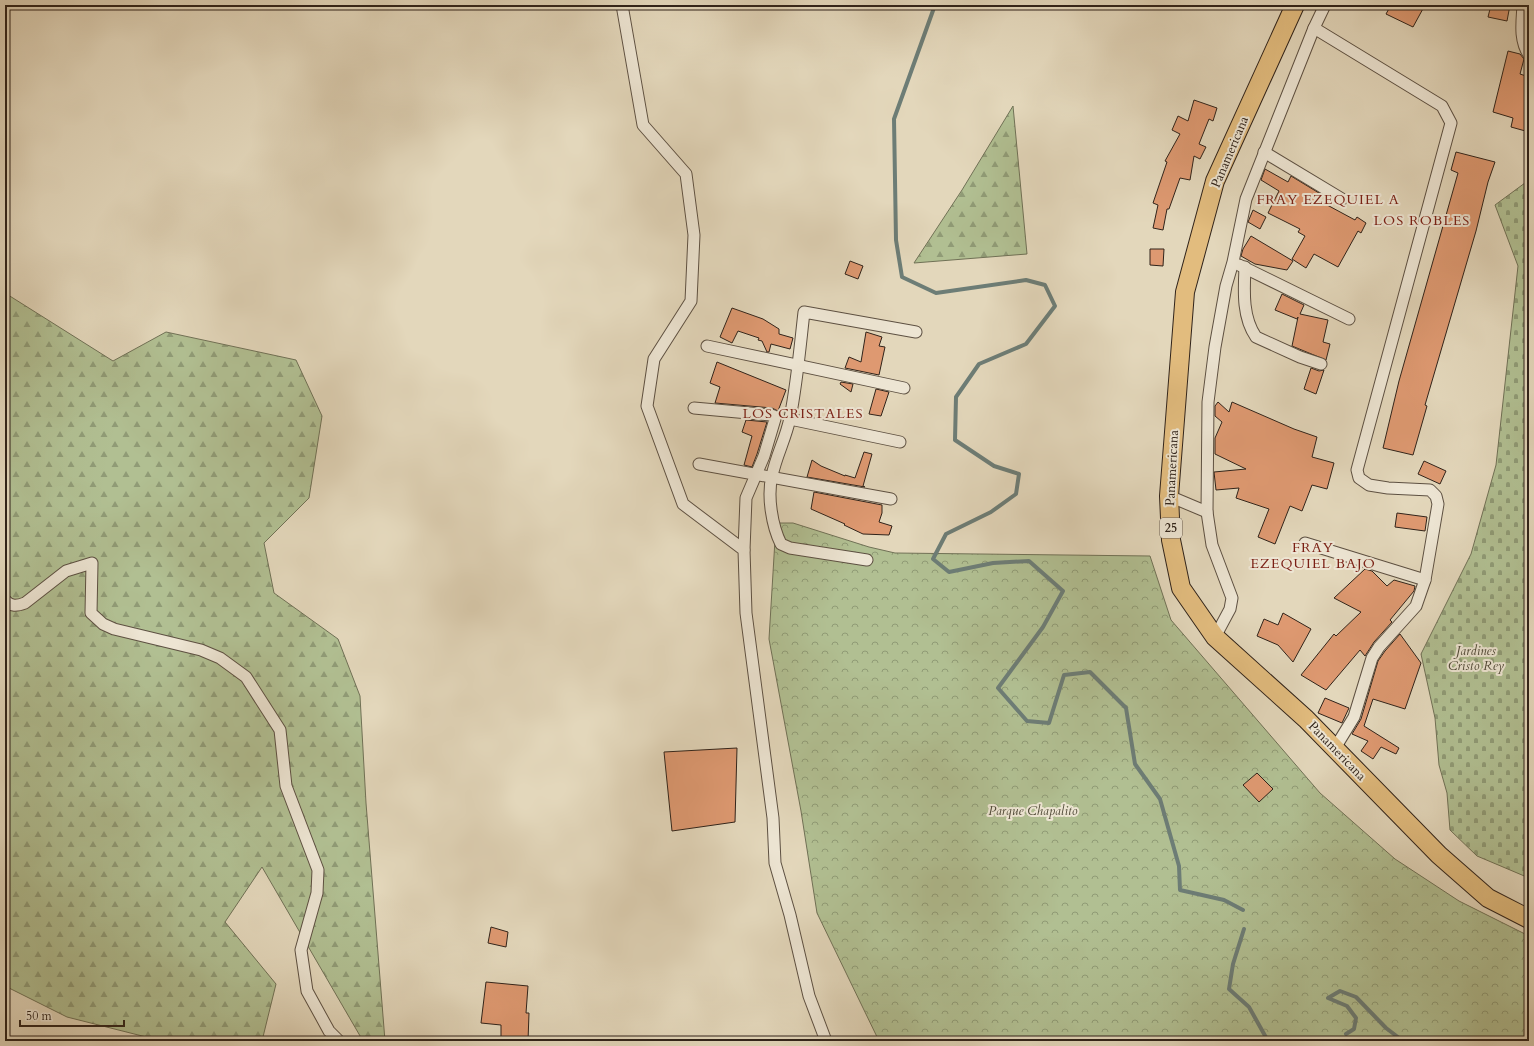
<svg xmlns="http://www.w3.org/2000/svg" width="1534" height="1046" viewBox="0 0 1534 1046" font-family="Cardo,serif">
  <style>
    .forest { fill: url(#forest-firs); stroke: #707156 }
    .cemetery { fill: url(#cemetery-stones); stroke: #707156 }
    .park { fill: url(#park-crowns); stroke: #707156 }
    .lines { fill: none; stroke-linecap: round; stroke-linejoin: round }
    .stream { stroke: #6d7d76; stroke-width: 4 }
    .building { fill: #de9971; stroke: #30231a }
    .minor-casing { stroke: #5d5042; stroke-width: 13 }
    .primary-casing { stroke: #30231a; stroke-width: 20 }
    .minor { stroke: #ede5d3; stroke-width: 11 }
    .primary { stroke: #e2bc7e; stroke-width: 18 }
    .labels { text-anchor: middle; dominant-baseline: central; stroke-width: 4; stroke-linejoin: round; paint-order: stroke }
    .shield { fill: #ede5d3; stroke: #695d52; stroke-width: 1 }
    .shield-label { font-size: 12px; font-weight: bold; fill: #30231a }
    .street-label { font-size: 13px; fill: #30231a; stroke: #ede5d3 }
    .park-label { font-size: 13px; font-style: italic; fill: #504a38; stroke: #ede5d3 }
    .neighbourhood-label { font-size: 14px; letter-spacing: 1px; fill: #7a1f14; stroke: #ede5d3 }
  </style>
  <defs>
    <pattern id="forest-firs" width="22" height="20" patternUnits="userSpaceOnUse"><rect width="22" height="20" fill="#b1bf92"/><path d="M5 1l3.5 6h-7zM16 11l3.5 6h-7z" fill="#909b76"/></pattern>
    <pattern id="cemetery-stones" width="16" height="16" patternUnits="userSpaceOnUse"><rect width="16" height="16" fill="#b1bf92"/><path d="M2 7V4a2 2 0 0 1 4 0v3zM10 15v-3a2 2 0 0 1 4 0v3z" fill="#909b76"/></pattern>
    <pattern id="park-crowns" width="20" height="18" patternUnits="userSpaceOnUse"><rect width="20" height="18" fill="#b1bf92"/><path d="M2 6a3 3 0 1 1 6 0M12 15a3 3 0 1 1 6 0" fill="none" stroke="#909b76"/></pattern>
  </defs>
  <rect width="100%" height="100%" fill="#e3d7bb"/>
  <filter id="stains"><feTurbulence type="fractalNoise" baseFrequency=".005" numOctaves="4"/><feColorMatrix values="0 0 0 0 .2 0 0 0 0 .09 0 0 0 0 .02 0 0 0 .5 -.17"/></filter>
  <radialGradient id="worn" r=".72"><stop offset=".6" stop-color="#630" stop-opacity="0"/><stop offset="1" stop-color="#630" stop-opacity=".3"/></radialGradient>
  <g class="forest">
    <polygon points="1013,106 1027,254 914,263 962,190"/>
    <polygon points="5,293 113,361 166,332 296,360 322,416 309,498 264,543 274,593 338,639 360,696 366,803 385,1041 363,1041 262,867 225,922 276,984 262,1041 162,1041 67,1017 5,986"/>
  </g>
  <polygon class="cemetery" points="1529,180 1529,878 1477,856 1450,830 1447,793 1439,765 1435,718 1421,654 1471,554 1496,465 1518,266 1495,205"/>
  <polygon class="park" points="776,523 793,523 869,547 895,553 1150,556 1171,620 1320,793 1395,859 1459,901 1529,936 1529,1041 879,1041 817,913 801,811 769,639"/>
  <g class="lines">
    <g class="stream">
      <polyline points="935,5 894,119 896,240 902,277 936,293 1026,280 1045,285 1055,306 1026,344 979,364 956,397 955,440 994,466 1019,474 1016,494 991,512 946,534 933,559 949,572 993,563 1029,561 1063,591 1043,627 998,688 1027,721 1049,723 1064,675 1090,672 1126,708 1135,764 1160,799 1179,866 1180,890 1224,900 1243,910"/>
      <polyline points="1244,929 1233,964 1229,989 1249,1007 1268,1041"/>
      <polyline points="1346,1034 1354,1029 1356,1018 1347,1006 1328,998 1340,991 1356,997 1386,1028 1403,1041"/>
      <polyline points="1332,1041 1335,1039"/>
    </g>
  </g>
  <g class="building">
    <polygon points="1391,5 1425,5 1413,27 1386,14"/>
    <polygon points="1491,5 1510,5 1507,21 1488,17"/>
    <polygon points="1508,51 1520,54 1524,59 1520,74 1529,77 1529,132 1511,127 1513,118 1493,112"/>
    <polygon points="1194,100 1217,108 1213,121 1209,119 1199,144 1206,147 1200,159 1194,156 1190,180 1180,178 1169,209 1167,209 1163,230 1153,228 1158,205 1153,203 1167,162 1165,161 1180,134 1172,130 1178,116 1188,121"/>
    <polygon points="1456,152 1495,162 1488,182 1476,231 1425,405 1427,406 1413,455 1383,448 1399,381 1458,173 1451,170"/>
    <polygon points="1265,169 1288,182 1291,176 1319,193 1316,199 1355,220 1357,217 1366,223 1361,233 1358,231 1338,267 1314,254 1306,268 1292,259 1305,236 1298,232 1300,229 1268,213 1279,191 1261,180"/>
    <polygon points="1253,210 1266,217 1260,229 1248,222"/>
    <polygon points="1251,236 1293,261 1287,270 1255,264 1241,256 1243,249"/>
    <polygon points="1150,249 1164,249 1163,266 1150,265"/>
    <polygon points="850,261 863,266 858,279 845,274"/>
    <polygon points="1282,294 1304,305 1300,314 1328,320 1323,342 1330,344 1326,360 1292,346 1298,317 1297,319 1275,310"/>
    <polygon points="732,308 763,319 779,329 779,334 793,338 790,349 771,344 769,352 767,352 762,341 758,340 759,338 738,331 732,343 720,337"/>
    <polygon points="866,332 882,337 879,346 885,347 879,375 845,368 849,357 861,362"/>
    <polygon points="717,362 786,390 778,411 772,408 715,403 720,387 710,383"/>
    <polygon points="1311,368 1319,371 1324,370 1316,394 1304,389"/>
    <polygon points="841,382 853,384 851,392 840,384"/>
    <polygon points="876,389 889,392 881,416 869,414"/>
    <polygon points="1218,402 1229,412 1232,402 1294,429 1317,437 1312,457 1334,463 1327,489 1312,485 1302,511 1290,506 1275,544 1258,537 1269,509 1236,498 1239,488 1216,490 1214,472 1246,469 1215,454 1215,438 1222,422 1215,416 1215,406"/>
    <polygon points="746,420 767,422 757,454 752,467 744,465 752,436 742,432"/>
    <polygon points="864,452 872,454 863,486 865,487 807,477 812,460 821,466 845,476 845,475 855,478"/>
    <polygon points="1424,461 1446,471 1440,484 1418,474"/>
    <polygon points="814,492 882,505 882,513 879,522 892,526 889,535 863,534 844,525 845,524 811,509"/>
    <polygon points="1397,513 1427,517 1425,531 1395,527"/>
    <polygon points="1365,569 1372,571 1387,586 1394,580 1415,586 1414,591 1390,620 1392,622 1374,642 1365,656 1360,650 1326,690 1301,675 1334,634 1336,636 1361,612 1334,598"/>
    <polygon points="1283,613 1311,629 1293,662 1278,645 1257,636 1264,619 1278,625"/>
    <polygon points="1400,634 1421,663 1405,709 1373,699 1364,726 1399,748 1396,754 1381,747 1373,759 1361,751 1368,741 1352,734 1361,719 1378,661 1385,651"/>
    <polygon points="1325,698 1349,708 1342,723 1318,713"/>
    <polygon points="737,748 735,822 672,831 664,752"/>
    <polygon points="1257,773 1273,789 1259,802 1243,785"/>
    <polygon points="491,927 508,932 506,947 488,943"/>
    <polygon points="486,982 528,986 526,1013 529,1013 528,1041 501,1041 501,1025 481,1023"/>
  </g>
  <g class="lines">
    <defs>
      <g id="minor">
        <polyline points="622,5 643,125 686,174 694,235 691,301 654,359 647,406 683,504 744,550 746,613 773,818 775,863 790,915 809,996 826,1041"/>
        <polyline points="1325,5 1314,28 1442,106 1451,123 1357,470 1359,478 1369,485 1388,488 1430,490 1436,496 1438,504 1425,580 1416,606 1379,647 1372,658 1354,717 1335,748"/>
        <path d="M 1523,5 C 1522,22 1519,40 1529,55"/>
        <polyline points="1264,152 1342,199"/>
        <polyline points="1239,265 1349,319"/>
        <path d="M 1245,267 C 1244,290 1242,317 1256,337 L 1300,357 L 1321,364"/>
        <polyline points="707,346 904,388"/>
        <polyline points="694,408 771,415 774,416 775,419 764,456 746,498 744,550"/>
        <polyline points="790,419 900,442"/>
        <polyline points="699,464 891,499"/>
        <polyline points="1169,496 1207,512"/>
        <polyline points="1305,543 1425,580"/>
        <path d="M 867,560 L 790,548 L 781,544 C 772,526 767,496 772,476 C 776,456 786,438 790,418 C 797,383 800,347 804,312 L 916,332"/>
        <path d="M 5,600 C 11,607 17,606 25,603 L 66,571 L 92,563 L 91,613 L 103,624 L 114,629 L 201,650 L 220,658 L 246,677 L 280,730 L 286,786 L 318,870 L 317,893 L 301,950 L 307,991 L 329,1031 L 339,1041"/>
        <polyline points="1215,637 1230,609 1232,598 1212,545 1207,512 1208,402 1215,347 1226,286 1233,262 1246,199 1314,28"/>
      </g>
      <polyline id="primary" points="1295,5 1215,181 1185,292 1169,496 1171,540 1181,588 1215,637 1306,719 1439,855 1488,898 1529,919"/>
    </defs>
    <use href="#minor" class="minor-casing"/>
    <use href="#primary" class="primary-casing"/>
    <use href="#minor" class="minor"/>
    <use href="#primary" class="primary"/>
  </g>
  <g class="labels">
    <rect class="shield" x="1160" y="518" width="22" height="20" rx="3"/>
    <g class="shield-label">
      <text x="1171" y="528">25</text>
    </g>
    <g class="street-label">
      <text transform="translate(1230 152) rotate(-67)">Panamericana</text>
      <text transform="translate(1172 468) rotate(-87)">Panamericana</text>
      <text transform="translate(1337 751) rotate(46)">Panamericana</text>
    </g>
    <g class="park-label">
      <text x="1476" y="651">Jardines<tspan x="1476" dy="15">Cristo Rey</tspan></text>
      <text x="1033" y="811">Parque Chapalito</text>
    </g>
    <g class="neighbourhood-label">
      <text x="1328" y="199">FRAY EZEQUIEL A</text>
      <text x="1422" y="220">LOS ROBLES</text>
      <text x="803" y="413">LOS CRISTALES</text>
      <text x="1313" y="547">FRAY<tspan x="1313" dy="16">EZEQUIEL BAJO</tspan></text>
    </g>
  </g>
  <rect width="1534" height="1046" fill="none" stroke="#e3d7bb" stroke-width="20"/>
  <rect x="6" y="6" width="1522" height="1034" fill="none" stroke="#30231a" stroke-width="2"/>
  <rect x="10" y="10" width="1514" height="1026" fill="none" stroke="#30231a"/>
  <path d="M20 1020v6h104v-6" fill="none" stroke="#30231a" stroke-width="2"/>
  <text x="26" y="1020" font-size="12" fill="#30231a" stroke="#ede5d3" stroke-width="3" paint-order="stroke">50 m</text>
  <rect width="100%" height="100%" filter="url(#stains)"/>
  <rect width="100%" height="100%" fill="url(#worn)"/>
</svg>
